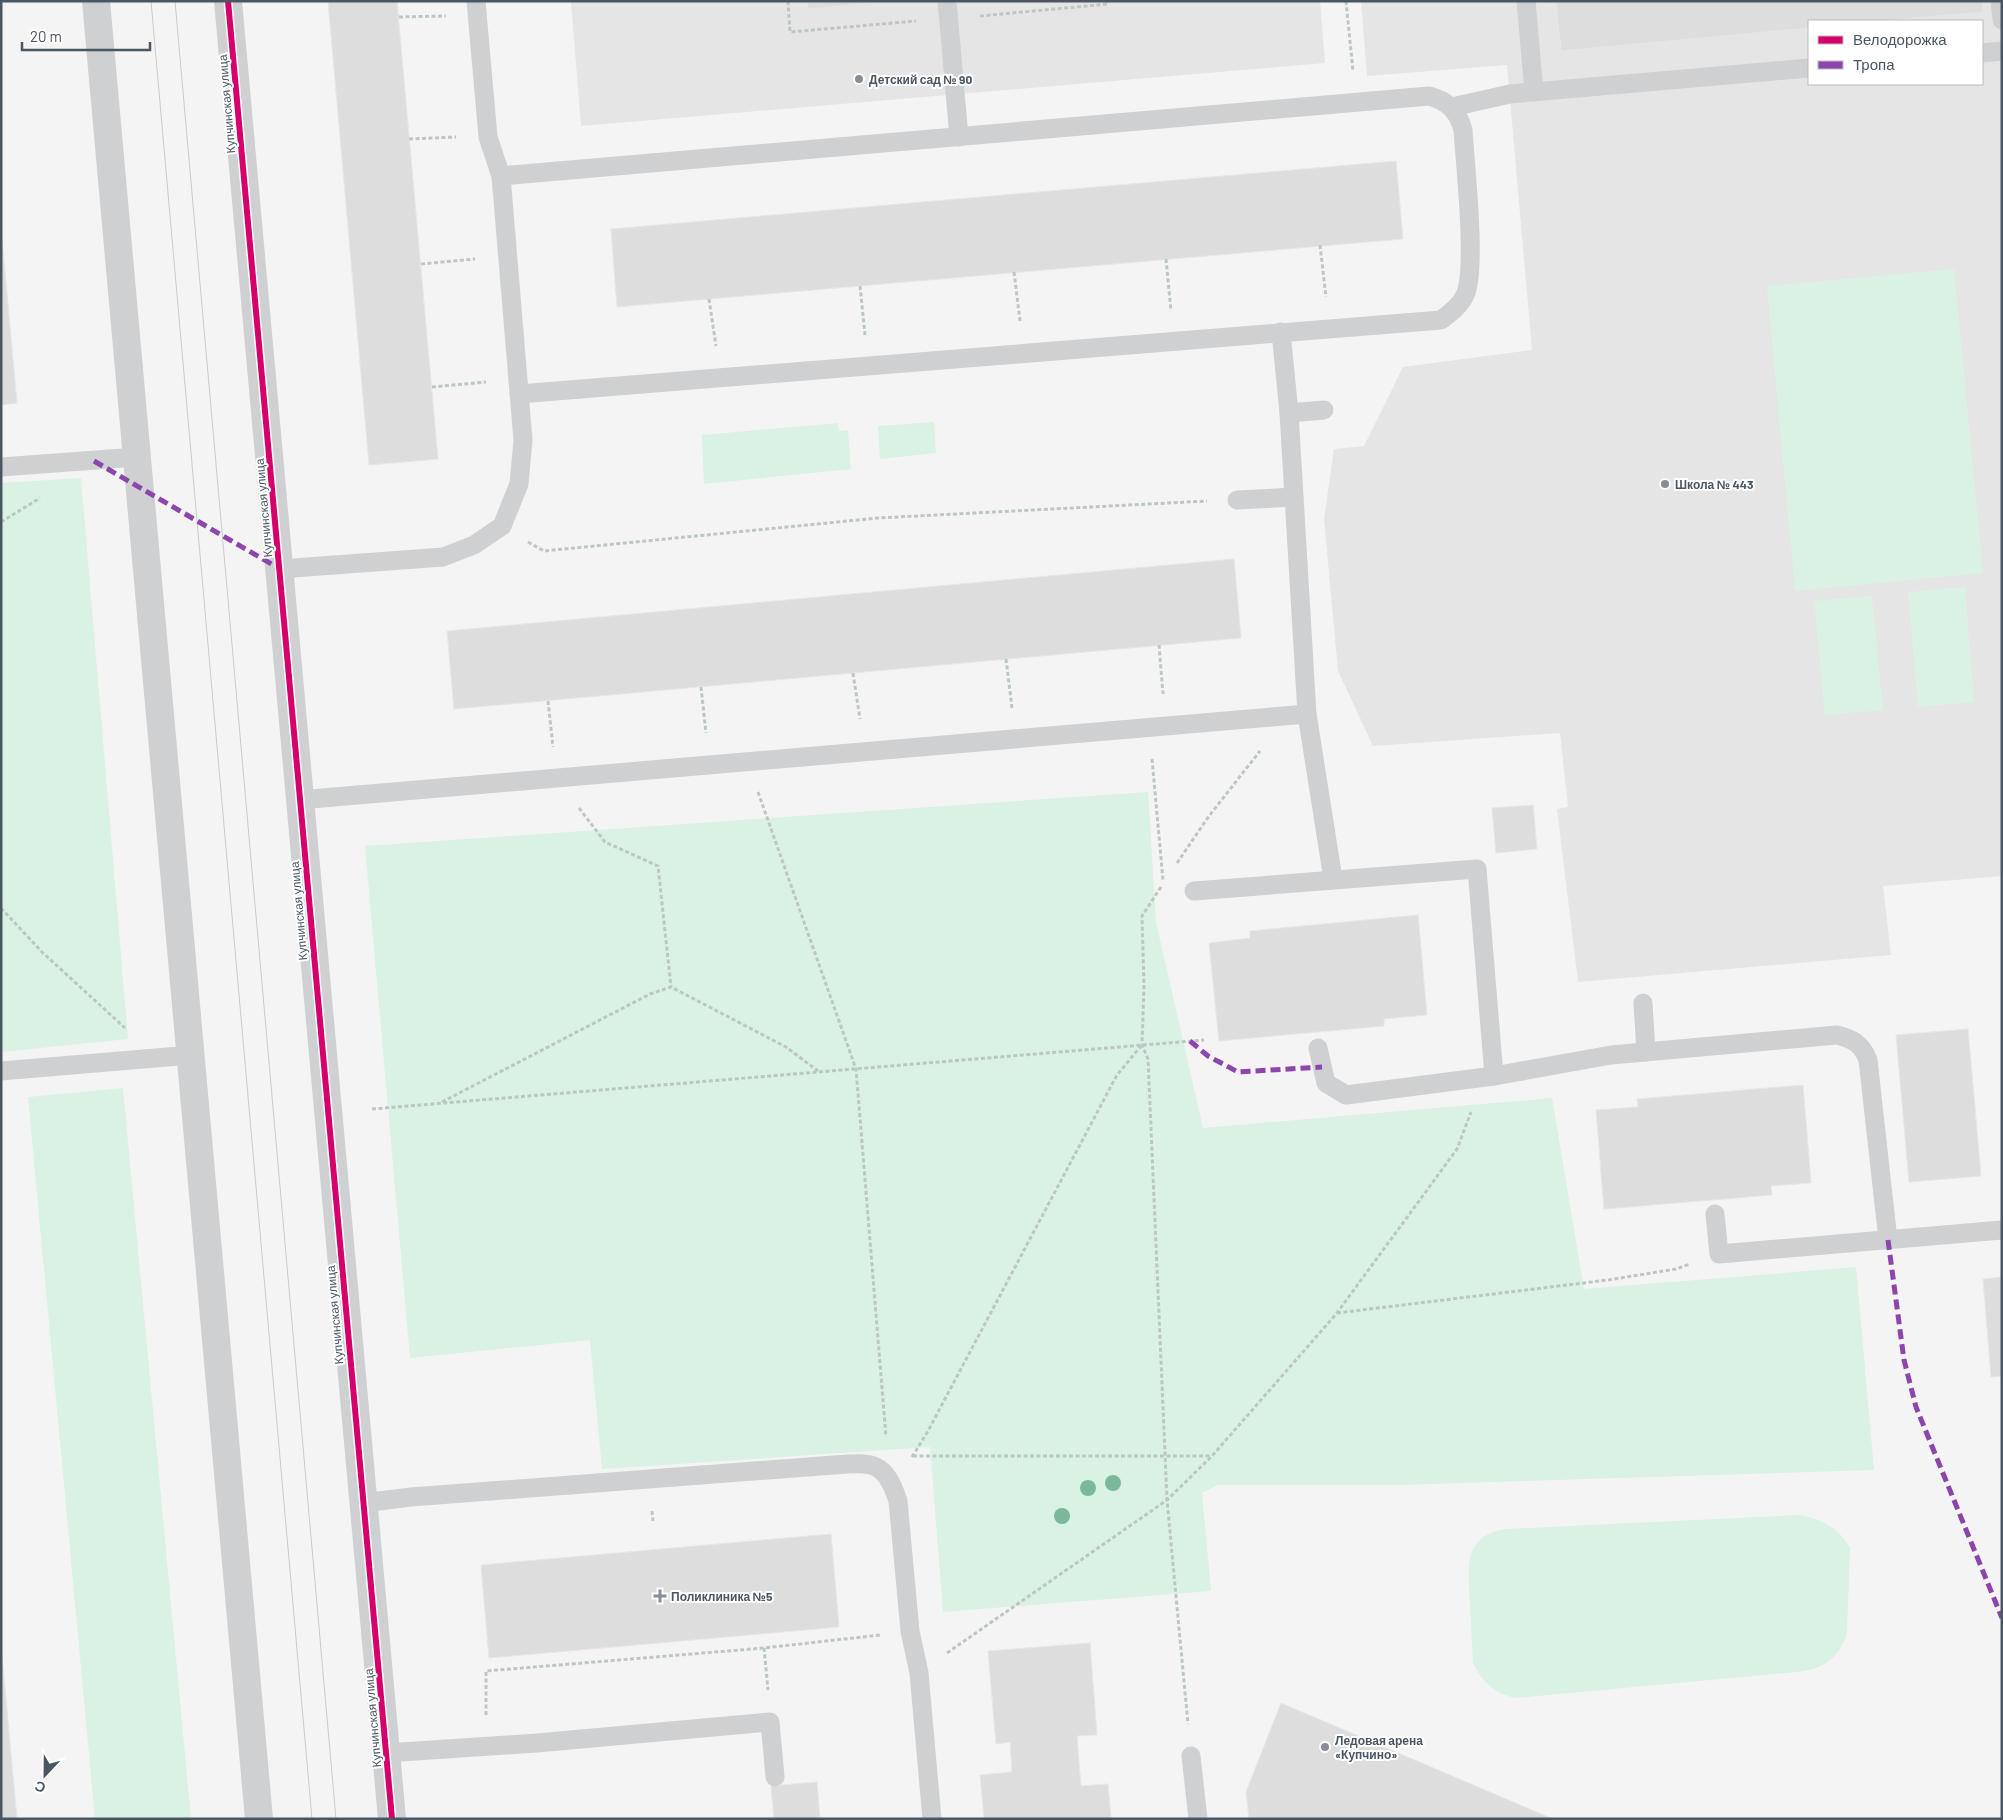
<svg xmlns="http://www.w3.org/2000/svg" width="2003" height="1820" viewBox="0 0 2003 1820" font-family="Barlow,sans-serif">
  <style>
    .education { fill: #e6e5e6; fill-rule: evenodd }
    .green { fill: #d9f2e3 }
    .building { fill: #ddddde; stroke: #e5e6e7 }
    .lines { fill: none; stroke-linecap: round; stroke-linejoin: round }
    .path { stroke: #bcc7c4; stroke-width: 3; stroke-dasharray: 4 2.5; stroke-linecap: butt }
    .lane { stroke: #ced0d2; stroke-width: 19 }
    .street { stroke: #ced0d2; stroke-width: 28 }
    .tram { stroke: #c9cacc; stroke-width: 1 }
    .quiet { stroke: #8e44ad; stroke-width: 5; stroke-dasharray: 10 5; stroke-linecap: butt }
    .cycleway-casing { stroke: #fff; stroke-width: 9 }
    .cycleway { stroke: #d6006c; stroke-width: 6 }
    .tree { fill: #7ab899 }
    .poi-dot { fill: #868d94; stroke: #fff; stroke-width: 2 }
    .labels { text-anchor: middle; dominant-baseline: central; stroke-width: 4; stroke-linejoin: round; paint-order: stroke }
    .poi-label { font-size: 12px; font-weight: bold; fill: #4a5661; stroke: #fff; text-anchor: start }
    .street-label { font-size: 12px; fill: #4a5661; stroke: #fff }
  </style>
  <rect width="100%" height="100%" fill="#f4f4f4"/>
  <g class="education">
    <polygon points="571,1 1320,1 1325,63 581,126"/>
    <path d="M 1361,1 L 2002,1 L 2002,876 L 1883,886 L 1891,955 L 1578,982 L 1557,809 L 1568,807 L 1560,733 L 1373,746 L 1338,671 L 1324,519 L 1334,449 L 1364,446 L 1403,367 L 1532,350 L 1507,65 L 1367,76 ZM 1809,21 L 1982,21 L 1982,84 L 1809,84 Z"/>
  </g>
  <g class="green">
    <polygon points="1954,269 1983,573 1795,591 1767,286"/>
    <polygon points="934,422 936,453 880,459 878,426"/>
    <polygon points="838,423 839,431 848,430 851,469 704,484 702,435"/>
    <polygon points="81,478 128,1039 1,1052 1,483"/>
    <polygon points="1965,587 1974,702 1918,707 1908,592"/>
    <polygon points="1872,596 1883,710 1825,715 1814,601"/>
    <polygon points="1148,792 1156,922 1203,1128 1552,1098 1584,1289 1856,1267 1874,1470 1401,1485 1218,1485 1202,1493 1211,1591 943,1612 930,1447 602,1469 590,1340 410,1358 365,846"/>
    <polygon points="123,1088 191,1819 95,1819 28,1097"/>
    <path d="M 1799,1515 C 1822,1519 1838,1527 1850,1548 L 1847,1632 C 1840,1658 1824,1669 1797,1672 L 1515,1698 C 1494,1693 1482,1682 1473,1663 C 1472,1644 1471,1624 1470,1605 C 1468,1570 1462,1535 1506,1529 Z"/>
  </g>
  <g class="building">
    <polygon points="328,1 397,1 438,459 369,465"/>
    <polygon points="807,1 890,1 808,9"/>
    <polygon points="1556,1 1982,1 1983,12 1880,21 1809,21 1809,28 1561,51"/>
    <polygon points="1396,161 1403,239 617,307 611,229"/>
    <polygon points="1,228 17,403 1,405"/>
    <polygon points="1234,559 1241,638 454,709 447,631"/>
    <polygon points="1533,805 1537,849 1496,853 1492,808"/>
    <polygon points="1418,915 1427,1015 1384,1019 1384,1026 1219,1041 1209,943 1250,938 1250,931"/>
    <polygon points="1968,1029 1981,1176 1909,1182 1896,1035"/>
    <polygon points="1803,1085 1811,1183 1771,1186 1772,1195 1604,1209 1596,1110 1638,1107 1637,1099"/>
    <polygon points="2002,1277 2002,1376 1991,1377 1983,1279"/>
    <polygon points="831,1534 839,1627 489,1658 481,1565"/>
    <polygon points="1090,1643 1097,1735 1077,1736 1081,1786 1108,1784 1111,1819 984,1819 980,1775 1012,1772 1010,1742 996,1744 988,1651"/>
    <polygon points="1,1645 17,1819 1,1819"/>
    <polygon points="1281,1703 1553,1819 1249,1819 1246,1792"/>
    <polygon points="817,1782 820,1819 774,1819 771,1786"/>
  </g>
  <g class="lines">
    <g class="path">
      <polyline points="788,1 790,32 916,21"/>
      <polyline points="1346,1 1353,71"/>
      <polyline points="980,16 1108,4 1108,1"/>
      <polyline points="399,17 446,16"/>
      <polyline points="409,139 456,137"/>
      <polyline points="1320,245 1326,297"/>
      <polyline points="1166,259 1171,311"/>
      <polyline points="421,264 475,259"/>
      <polyline points="1014,272 1020,321"/>
      <polyline points="860,286 865,335"/>
      <polyline points="709,299 716,346"/>
      <polyline points="432,387 486,382"/>
      <polyline points="1,522 40,498"/>
      <polyline points="528,542 544,551 878,518 1207,501"/>
      <polyline points="1159,645 1163,694"/>
      <polyline points="1006,659 1012,708"/>
      <polyline points="853,673 860,719"/>
      <polyline points="701,687 706,733"/>
      <polyline points="548,701 553,747"/>
      <polyline points="1152,759 1163,880"/>
      <polyline points="758,792 856,1069 886,1437"/>
      <polyline points="579,808 605,842 658,866 671,987"/>
      <polyline points="1177,863 1209,816 1260,751"/>
      <polyline points="1161,887 1142,916 1144,986 1142,1045 1148,1059 1167,1500 1188,1724"/>
      <polyline points="1,908 42,952 125,1028"/>
      <polyline points="442,1102 650,994 671,987 786,1047 818,1071"/>
      <polyline points="372,1109 1204,1040"/>
      <polyline points="1337,1313 1608,1280 1676,1269 1690,1264"/>
      <polyline points="913,1456 1212,1456"/>
      <polyline points="912,1457 928,1431 1117,1075 1141,1046"/>
      <polyline points="652,1511 653,1521"/>
      <polyline points="764,1648 768,1690"/>
      <polyline points="947,1653 1167,1500 1212,1456 1337,1313 1457,1149 1471,1112"/>
      <polyline points="486,1715 486,1671 764,1648 880,1635"/>
    </g>
    <g class="lane">
      <polyline points="947,1 959,137"/>
      <polyline points="1526,1 1534,92"/>
      <polyline points="2000,1 2002,20"/>
      <polyline points="1982,53 2002,51"/>
      <polyline points="1452,107 1510,94 1809,68"/>
      <path d="M 501,176 L 1429,96 C 1448,101 1458,111 1463,130 C 1465,163 1477,270 1465,295 C 1460,306 1450,313 1441,320 L 519,394"/>
      <polyline points="1281,332 1289,413 1307,714 1333,879"/>
      <polyline points="1289,413 1324,410"/>
      <polyline points="1,467 137,457"/>
      <polyline points="1237,500 1294,497"/>
      <polyline points="280,569 443,557 474,545 502,526 519,484 523,440 501,176 488,137 476,1"/>
      <polyline points="299,800 1307,714"/>
      <polyline points="1194,891 1477,869 1494,1076"/>
      <polyline points="1643,1003 1646,1052"/>
      <path d="M 1318,1048 L 1326,1083 L 1346,1095 L 1494,1076 L 1611,1055 L 1837,1035 C 1853,1039 1862,1044 1868,1060 L 1888,1240"/>
      <polyline points="1,1071 191,1055"/>
      <polyline points="1715,1214 1719,1254 2002,1230"/>
      <path d="M 362,1503 L 411,1497 L 834,1465 C 873,1462 885,1461 898,1501 L 910,1631 L 919,1673 L 932,1819"/>
      <polyline points="386,1753 537,1743 770,1722 775,1777"/>
      <polyline points="1191,1756 1198,1819"/>
    </g>
    <g class="street">
      <polyline points="96,1 259,1819"/>
      <polyline points="228,1 392,1819"/>
    </g>
    <g class="tram">
      <polyline points="151,1 312,1819"/>
      <polyline points="175,1 336,1819"/>
    </g>
    <g class="quiet">
      <polyline points="94,461 280,569"/>
      <polyline points="1190,1041 1208,1056 1238,1072 1322,1067"/>
      <polyline points="1888,1240 1904,1360 1916,1407 2002,1618"/>
    </g>
    <defs>
      <polyline id="cycleway" points="228,1 392,1819"/>
    </defs>
    <use href="#cycleway" class="cycleway-casing"/>
    <use href="#cycleway" class="cycleway"/>
  </g>
  <g class="tree">
    <circle cx="1113" cy="1483" r="8"/>
    <circle cx="1088" cy="1488" r="8"/>
    <circle cx="1062" cy="1516" r="8"/>
  </g>
  <g class="poi-dot">
    <circle cx="859" cy="79" r="5"/>
    <circle cx="1665" cy="484" r="5"/>
    <path d="M657.5 1588.5h5v5h5v5h-5v5h-5v-5h-5v-5h5z"/>
    <circle cx="1325" cy="1747" r="5"/>
  </g>
  <g class="labels">
    <g class="poi-label">
      <text x="869" y="79">Детский сад № 90</text>
      <text x="1675" y="484">Школа № 443</text>
      <text x="671" y="1596">Поликлиника №5</text>
      <text x="1335" y="1740">Ледовая арена<tspan x="1335" dy="14">«Купчино»</tspan></text>
    </g>
    <g class="street-label">
      <text transform="translate(226 104) rotate(-95)">Купчинская улица</text>
      <text transform="translate(263 508) rotate(-95)">Купчинская улица</text>
      <text transform="translate(298 911) rotate(-95)">Купчинская улица</text>
      <text transform="translate(334 1315) rotate(-95)">Купчинская улица</text>
      <text transform="translate(372 1718) rotate(-95)">Купчинская улица</text>
    </g>
  </g>
  <rect width="2003" height="1820" fill="none" stroke="#4a5661" stroke-width="5"/>
  <rect x="1808" y="20" width="175" height="65" fill="#ffffff" stroke="#b7bbc0"/>
  <rect x="1818" y="36" width="25" height="8" fill="#d6006c" stroke="#b7bbc0"/>
  <text x="1853" y="45" font-size="15" fill="#4a5661">Велодорожка</text>
  <rect x="1818" y="61" width="25" height="8" fill="#8e44ad" stroke="#b7bbc0"/>
  <text x="1853" y="70" font-size="15" fill="#4a5661">Тропа</text>
  <g transform="translate(45 1775) rotate(202)" stroke="#ffffff" stroke-width="4" paint-order="stroke">
  <path d="M0-4L9 19L0 12L-9 19Z" fill="#4a5661"/>
  <text y="-8" font-size="14" font-weight="bold" text-anchor="middle" fill="#4a5661">С</text>
  </g>
  <path d="M22 42v8h128v-8" fill="none" stroke="#4a5661" stroke-width="2.5"/>
  <text x="30" y="42" font-size="15" fill="#4a5661" stroke="#ffffff" stroke-width="4" paint-order="stroke">20 m</text>
</svg>
